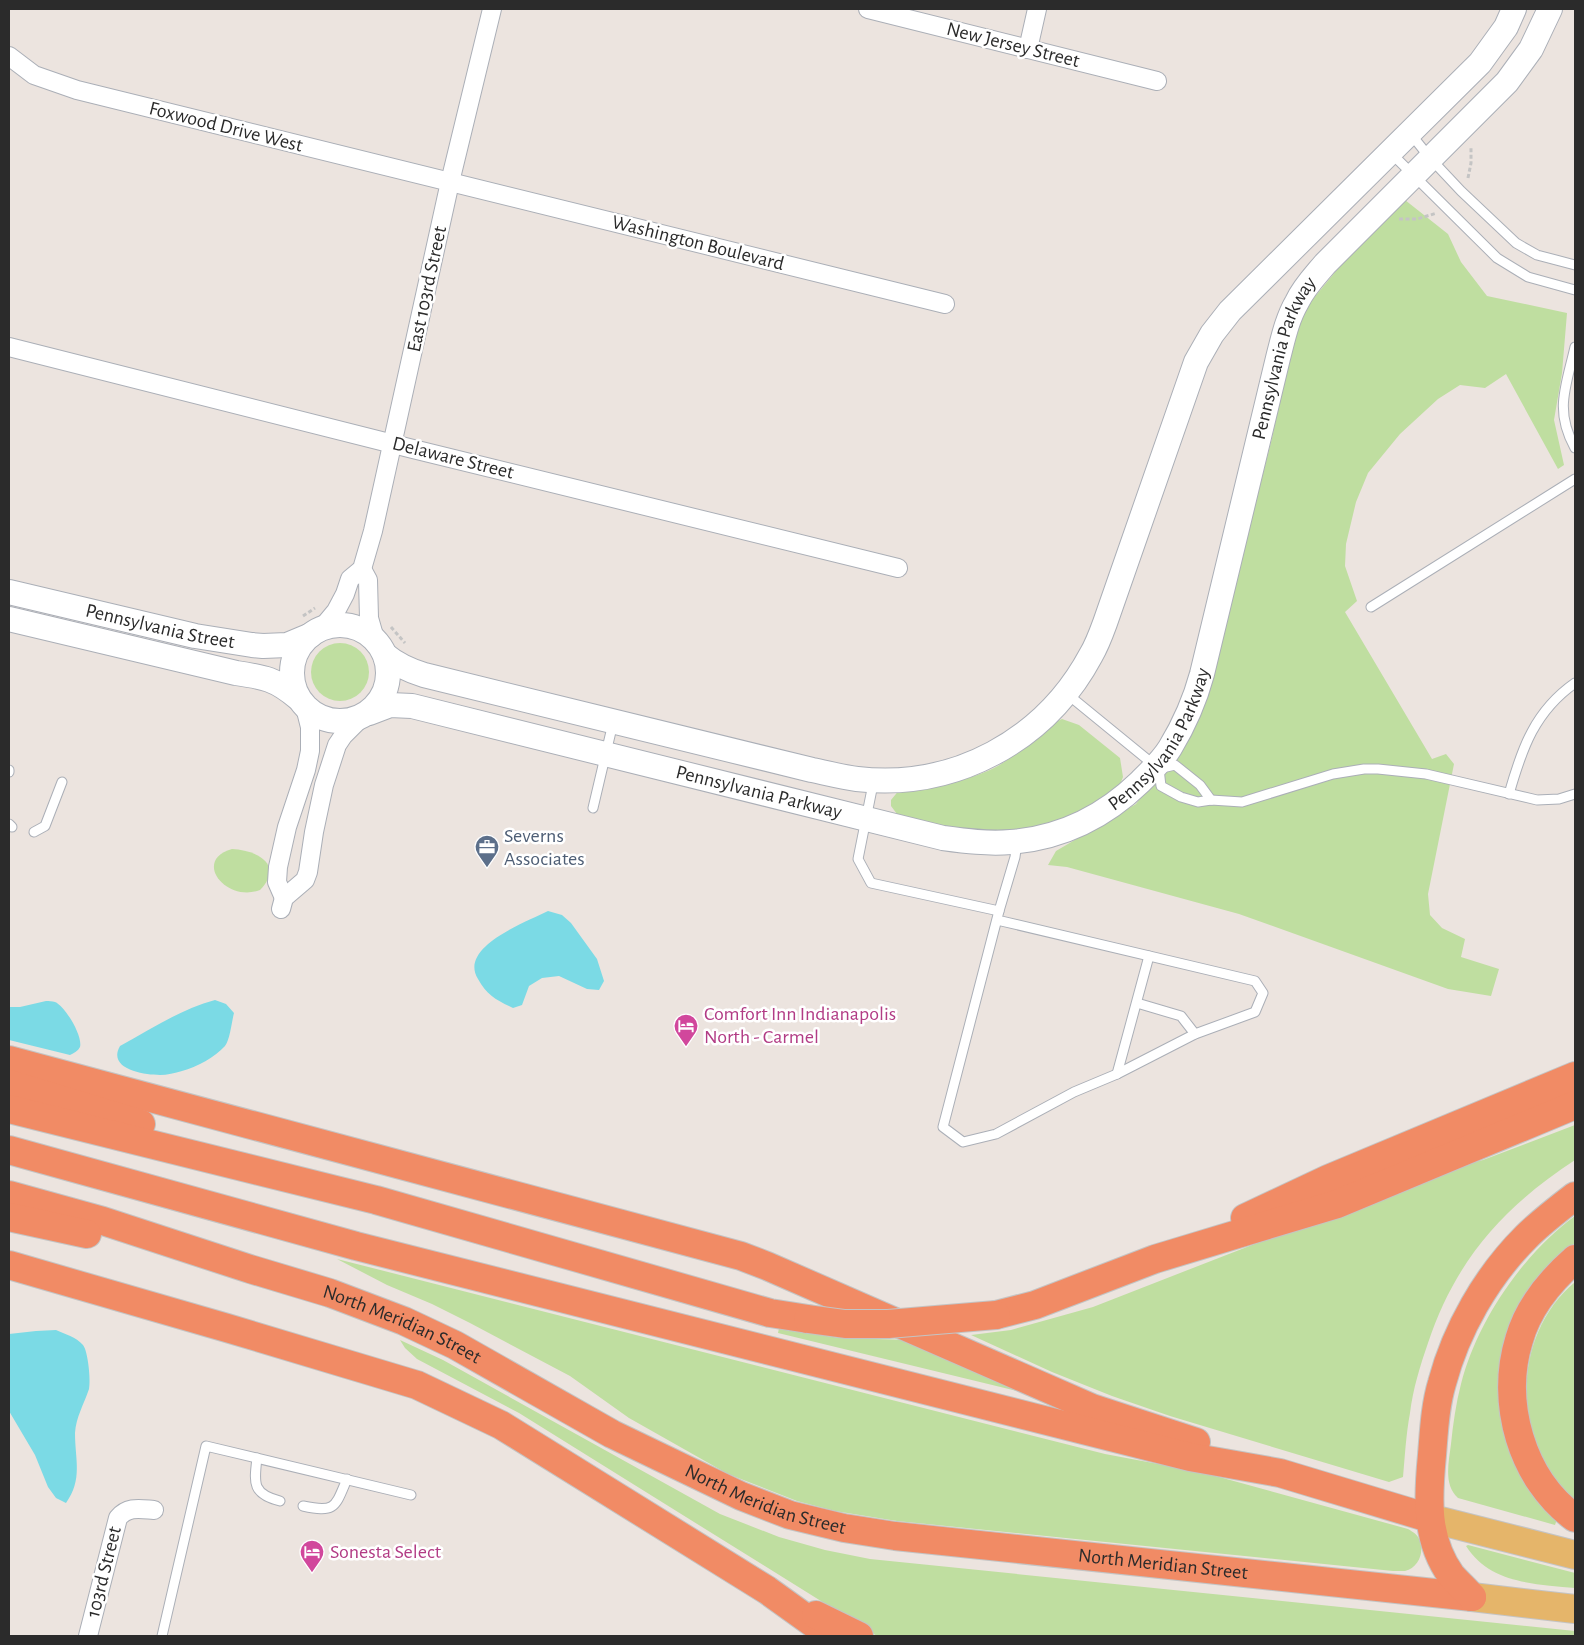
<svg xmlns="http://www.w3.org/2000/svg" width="1584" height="1645" viewBox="0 0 1584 1645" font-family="'Alegreya Sans',sans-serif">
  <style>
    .green { fill: #bfdea0 }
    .water { fill: #7bdae5 }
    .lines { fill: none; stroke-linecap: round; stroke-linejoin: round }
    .service-casing { stroke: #abafb7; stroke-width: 11 }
    .minor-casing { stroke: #abafb7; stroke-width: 20 }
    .secondary-casing { stroke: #abafb7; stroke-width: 26 }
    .primary-casing { stroke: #c4c4c4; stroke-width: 30 }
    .motorway-casing { stroke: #c4c4c4; stroke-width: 30 }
    .path { stroke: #c4c4c4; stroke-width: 3; stroke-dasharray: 4 2.5; stroke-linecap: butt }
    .service { stroke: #fff; stroke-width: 9 }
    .minor { stroke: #fff; stroke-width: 18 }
    .secondary { stroke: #fff; stroke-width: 24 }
    .primary { stroke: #e5b56a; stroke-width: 28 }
    .motorway { stroke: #f18b65; stroke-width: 28 }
    .motorway-bridge-casing { stroke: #c4c4c4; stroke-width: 30; stroke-linecap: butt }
    .motorway-bridge { stroke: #f18b65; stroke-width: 28 }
    .labels { text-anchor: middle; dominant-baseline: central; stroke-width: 5; stroke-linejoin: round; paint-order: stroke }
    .street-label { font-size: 20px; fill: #2b2b2b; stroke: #fff }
    .service-label { font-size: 20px; fill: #4e5e75; stroke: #fff; text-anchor: start }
    .hotel-label { font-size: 20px; fill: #b23c85; stroke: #fff; text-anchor: start }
  </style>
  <rect width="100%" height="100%" fill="#ece4df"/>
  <g class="green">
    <polygon points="1405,200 1448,234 1461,262 1487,296 1567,313 1562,373 1554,420 1564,465 1558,469 1506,374 1485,388 1460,385 1438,399 1400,434 1368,473 1356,502 1346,544 1345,566 1357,601 1345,612 1432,759 1446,754 1454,764 1428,894 1430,915 1442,928 1465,939 1461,957 1499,969 1491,996 1448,989 1239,914 1067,867 1048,865 1056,851 1136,804 1196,723 1213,672 1272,438 1294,332 1299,316 1345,260"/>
    <circle cx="340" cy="672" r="29"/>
    <path d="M 1062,719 L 1079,725 L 1120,758 L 1123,777 L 1119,787 L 1108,797 L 1055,824 L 1028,829 L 991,832 L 962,830 L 904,818 L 897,814 L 891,806 L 891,800 L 900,789 C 931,788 982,779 1007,760 C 1025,747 1041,728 1062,719 Z"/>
    <path d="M 232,849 C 256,850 285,864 260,890 C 226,903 192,860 232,849 Z"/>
    <path d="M 1575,1125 L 1575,1160 C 1502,1208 1456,1260 1428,1343 C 1420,1366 1413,1389 1410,1413 C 1406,1434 1405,1456 1403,1477 L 1389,1482 L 1170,1416 L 1112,1396 L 1052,1372 L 971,1335 L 1011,1330 L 1093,1307 L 1444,1170 L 1483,1160 Z"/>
    <path d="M 1575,1216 L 1575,1243 L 1552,1263 L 1502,1360 L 1557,1519 L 1555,1525 L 1458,1498 C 1443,1485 1449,1461 1451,1444 C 1453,1424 1456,1403 1461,1384 C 1477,1321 1523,1254 1575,1216 Z"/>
    <path d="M 337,1259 L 1105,1454 L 1201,1472 L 1408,1529 C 1413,1532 1417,1534 1419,1539 C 1425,1551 1419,1568 1405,1571 C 1401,1571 1397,1571 1393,1571 L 897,1521 L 835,1511 L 797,1501 L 728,1474 L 629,1418 L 570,1376 L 470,1323 L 432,1304 L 387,1285 Z"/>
    <path d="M 1575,1282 L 1575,1502 C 1559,1486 1544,1467 1536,1446 C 1515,1389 1528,1321 1575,1282 Z"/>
    <polygon points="779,1328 839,1338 911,1340 1017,1388 1017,1391 778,1333"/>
    <polygon points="400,1340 443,1360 720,1514 779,1537 825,1550 870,1559 1575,1631 1575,1636 877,1636 519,1413 417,1359 405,1348"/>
    <path d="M 1468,1545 L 1575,1573 L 1575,1588 C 1536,1584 1490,1584 1466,1546 Z"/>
  </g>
  <g class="water">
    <path d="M 548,911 L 562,915 L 571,923 L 597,959 L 604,981 L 599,990 L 587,989 L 559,976 L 542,978 L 529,986 L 522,1005 L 513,1008 C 496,1000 487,995 478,979 C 458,947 526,922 548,911 Z"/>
    <path d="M 215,1000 L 226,1004 L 234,1013 C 232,1020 230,1040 225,1046 C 215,1057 197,1067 182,1071 C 175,1073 167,1075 160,1075 C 143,1075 107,1069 120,1046 C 151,1029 181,1009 215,1000 Z"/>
    <path d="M 46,1001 C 49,1001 52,1001 55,1002 C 65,1006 83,1036 80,1047 C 78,1051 74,1053 70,1055 L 9,1040 L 9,1007 L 20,1007 Z"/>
    <path d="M 56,1330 C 65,1334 76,1337 83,1345 C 88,1351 91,1381 89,1389 C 84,1404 76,1417 75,1433 C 75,1460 83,1479 66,1503 L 56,1498 L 48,1487 L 35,1455 L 9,1411 L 9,1334 L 36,1331 Z"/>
  </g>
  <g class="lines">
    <defs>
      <g id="service">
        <polyline points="1410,133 1430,158 1461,191 1516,243 1537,255 1575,265"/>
        <polyline points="1390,152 1497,258 1528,277 1575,290"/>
        <path d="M 1575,347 C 1566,387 1554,410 1575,448"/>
        <polyline points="1371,607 1575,479"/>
        <polyline points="1066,693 1159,769 1161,786 1181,797 1198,802 1211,800 1242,802 1333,774 1364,769 1378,769 1426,774 1537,800 1559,799 1575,794"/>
        <polyline points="1162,768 1175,765 1200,785 1211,800"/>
        <polyline points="9,772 9,770"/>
        <polyline points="874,779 858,859 871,883 999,911"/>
        <path d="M 1509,794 C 1522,748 1535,711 1575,683"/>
        <polyline points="593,808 613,723"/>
        <polyline points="9,824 12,827"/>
        <polyline points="34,832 45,826 62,782"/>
        <polyline points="997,920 1255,981 1263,993 1255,1012 1195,1034 1117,1074 1074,1092 996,1134 963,1142 943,1127 999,911 1015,857 1017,842"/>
        <polyline points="1137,1003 1181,1016 1195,1034"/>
        <polyline points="1117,1074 1149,956"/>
        <path d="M 257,1458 C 254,1483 252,1494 280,1501"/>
        <path d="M 303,1506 C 336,1513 335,1507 347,1479"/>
        <polyline points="162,1636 206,1446 411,1495"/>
      </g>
      <g id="minor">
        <polyline points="868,9 1157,81"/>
        <polyline points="1028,49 1037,9"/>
        <polyline points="9,56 34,75 77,90 945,304"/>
        <polyline points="9,347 413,449 898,568"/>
        <polyline points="362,569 368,580 369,618 375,639"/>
        <polyline points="321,629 336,611 345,594 350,579 362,569 373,531 450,182 492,9"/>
        <polyline points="284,898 277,882 278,867 287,827 306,770 310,751 310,727 305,707"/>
        <polyline points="281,909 284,898 305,880 308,872 314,832 324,785 337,745 343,736 363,716"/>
        <path d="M 88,1636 L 118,1518 C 128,1506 140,1509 154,1510"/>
      </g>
      <g id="secondary">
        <path id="s1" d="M 9,592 L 195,636 L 252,645 L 263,646 L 287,645 L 311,635"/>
        <path d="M 9,619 L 236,673 C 264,677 276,679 298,698"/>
        <circle cx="340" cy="673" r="48"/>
        <path d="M 385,655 C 397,665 408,670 424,675 L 812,770 C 827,773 842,777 857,779 C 954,790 1045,741 1091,655 C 1097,645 1101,634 1105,623 L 1196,362 L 1212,334 L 1230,311 L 1480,63 L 1506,27 L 1514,9"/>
        <path id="s2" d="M 369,713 L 390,705 L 412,706 L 943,838 C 965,841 988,844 1011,842 C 1061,838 1105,816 1140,782 C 1151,771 1162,761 1170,748 C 1184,725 1195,700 1202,674 L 1278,358 C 1283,339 1287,319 1297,302 C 1304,287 1315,276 1325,264 L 1507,82 L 1531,49 L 1550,9"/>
      </g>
      <g id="primary">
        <polyline points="1429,1518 1575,1555"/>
        <polyline points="1472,1597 1575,1609"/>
      </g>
      <g id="motorway">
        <polyline points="9,1060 741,1256 767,1266 1092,1408 1196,1442"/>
        <polyline points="9,1084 141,1124"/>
        <polyline points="9,1109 376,1200 770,1313 808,1319"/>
        <polyline points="9,1150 356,1246 1190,1457 1280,1473 1429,1518"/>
        <path id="s3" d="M 9,1195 L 103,1221 L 250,1269 L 330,1293 L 404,1321 L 455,1345 L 612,1434 L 741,1496 L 790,1515 L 844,1528 L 895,1536 L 1472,1597"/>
        <polyline points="9,1217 87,1234"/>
        <polyline points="1245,1218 1328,1179 1575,1076"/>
        <path d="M 1575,1259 C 1550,1281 1528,1307 1519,1340 C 1500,1402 1521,1479 1575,1518"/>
        <polyline points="9,1265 227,1328 417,1385 501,1425 767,1590 831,1636"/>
        <polyline points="996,1315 1035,1305 1155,1259 1337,1204 1575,1105"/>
        <path d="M 1472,1597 C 1465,1589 1457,1582 1451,1575 C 1425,1539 1428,1496 1432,1455 C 1434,1431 1435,1406 1442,1383 C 1456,1330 1486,1277 1526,1237 C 1541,1222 1558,1209 1575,1196"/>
        <polyline points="816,1615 859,1636"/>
      </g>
    </defs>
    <use href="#service" class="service-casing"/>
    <use href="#minor" class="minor-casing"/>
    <use href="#secondary" class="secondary-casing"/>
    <use href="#primary" class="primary-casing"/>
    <use href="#motorway" class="motorway-casing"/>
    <g class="path">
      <polyline points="1468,178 1471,163 1471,146"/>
      <polyline points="1399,219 1417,219 1437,213"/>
      <polyline points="303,616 315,608"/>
      <polyline points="391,627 405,643"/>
    </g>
    <use href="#service" class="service"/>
    <use href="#minor" class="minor"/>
    <use href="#secondary" class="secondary"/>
    <use href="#primary" class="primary"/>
    <use href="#motorway" class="motorway"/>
    <defs>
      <polyline id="motorway-bridge" points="808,1319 845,1324 888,1324 996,1315"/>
    </defs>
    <use href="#motorway-bridge" class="motorway-bridge-casing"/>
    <use href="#motorway-bridge" class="motorway-bridge"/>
  </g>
  <defs>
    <symbol id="office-pin" viewBox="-11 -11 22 30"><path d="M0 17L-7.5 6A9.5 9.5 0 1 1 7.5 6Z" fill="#5c6f8a" stroke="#fff"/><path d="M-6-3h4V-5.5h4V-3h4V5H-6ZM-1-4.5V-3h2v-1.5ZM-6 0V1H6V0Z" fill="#fff"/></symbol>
    <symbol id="hotel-pin" viewBox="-11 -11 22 30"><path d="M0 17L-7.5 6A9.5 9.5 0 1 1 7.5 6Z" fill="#d1479c" stroke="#fff"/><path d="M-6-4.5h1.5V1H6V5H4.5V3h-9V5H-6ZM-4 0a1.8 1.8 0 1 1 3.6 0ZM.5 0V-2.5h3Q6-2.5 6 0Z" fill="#fff"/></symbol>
  </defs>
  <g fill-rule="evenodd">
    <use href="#office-pin" x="473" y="833" width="28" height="38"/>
    <use href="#hotel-pin" x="672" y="1012" width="28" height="38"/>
    <use href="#hotel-pin" x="298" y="1538" width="28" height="38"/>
  </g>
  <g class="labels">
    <g class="street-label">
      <text transform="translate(1013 45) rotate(14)">New Jersey Street</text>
      <text transform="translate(226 127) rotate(14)">Foxwood Drive West</text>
      <text transform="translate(698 243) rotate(14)">Washington Boulevard</text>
      <text transform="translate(427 289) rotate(-78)">East 103rd Street</text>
      <text stroke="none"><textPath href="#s2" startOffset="1258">Pennsylvania Parkway</textPath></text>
      <text transform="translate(453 458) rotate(14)">Delaware Street</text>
      <text stroke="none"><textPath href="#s1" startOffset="155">Pennsylvania Street</textPath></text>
      <text stroke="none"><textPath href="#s2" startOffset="852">Pennsylvania Parkway</textPath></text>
      <text stroke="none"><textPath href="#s2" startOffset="402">Pennsylvania Parkway</textPath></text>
      <text stroke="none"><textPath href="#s3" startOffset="414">North Meridian Street</textPath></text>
      <text stroke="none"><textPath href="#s3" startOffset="819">North Meridian Street</textPath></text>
      <text stroke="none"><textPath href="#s3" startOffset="1224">North Meridian Street</textPath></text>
      <text transform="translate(104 1572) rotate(-76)">103rd Street</text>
    </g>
    <g class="service-label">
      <text x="504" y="836">Severns<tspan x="504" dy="23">Associates</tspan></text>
    </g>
    <g class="hotel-label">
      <text x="704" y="1014">Comfort Inn Indianapolis<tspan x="704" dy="23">North - Carmel</tspan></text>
      <text x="330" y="1552">Sonesta Select</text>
    </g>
  </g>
  <rect width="1584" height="1645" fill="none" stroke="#2b2b2b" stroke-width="20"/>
</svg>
